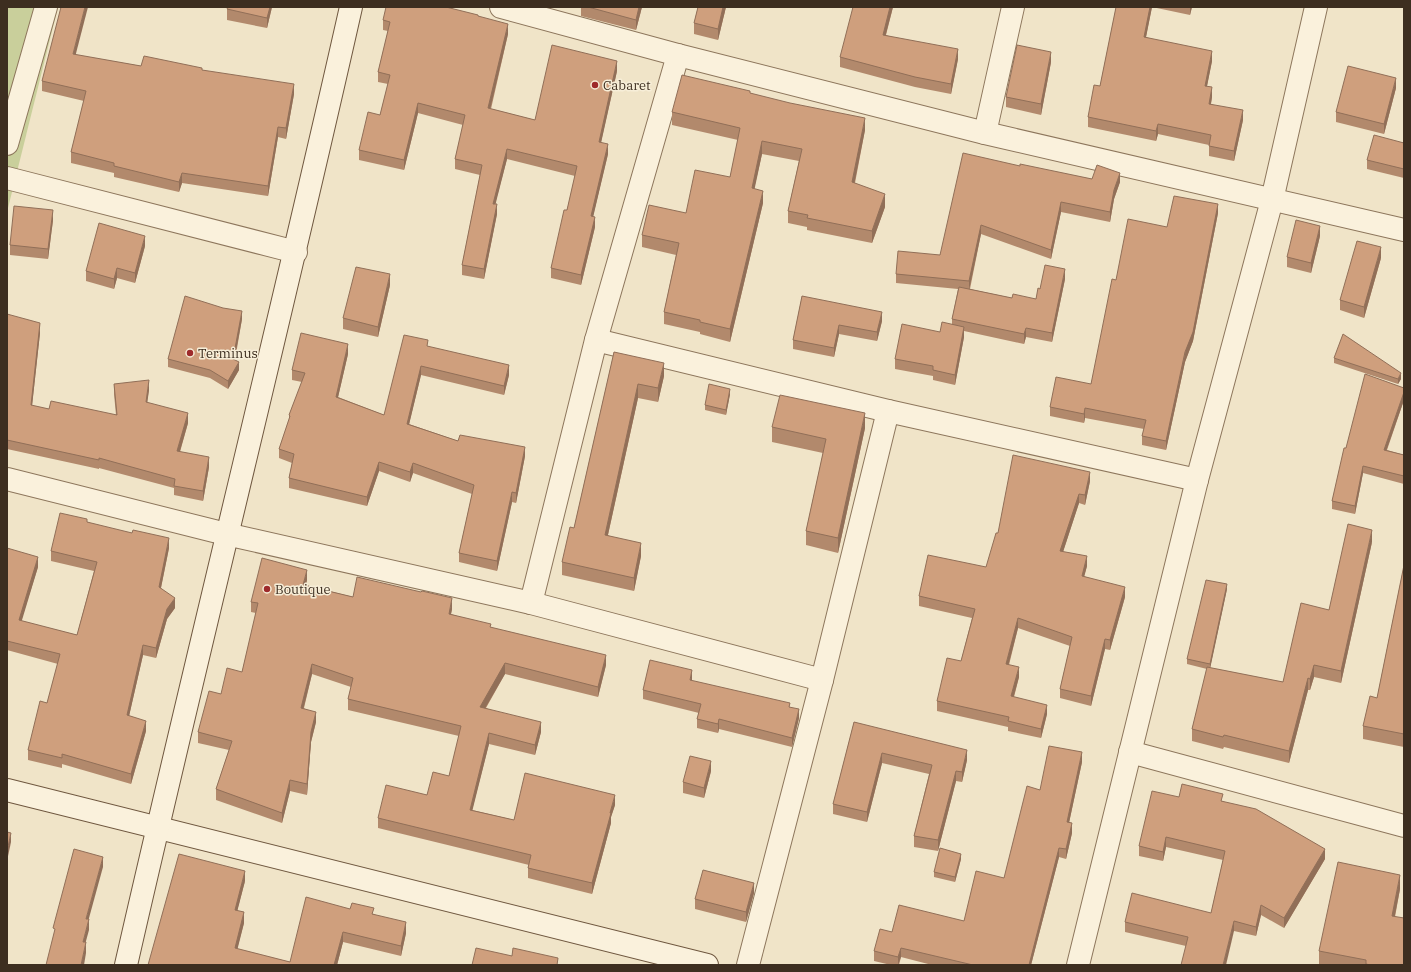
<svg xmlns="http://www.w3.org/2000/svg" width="1411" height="972" viewBox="0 0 1411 972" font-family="'IBM Plex Serif',serif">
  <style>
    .green { fill: #c9cf9b }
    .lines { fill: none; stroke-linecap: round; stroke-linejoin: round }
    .street-casing { stroke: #8d765c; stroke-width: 24 }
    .secondary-casing { stroke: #6f573f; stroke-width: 24 }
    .street { stroke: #faf1dc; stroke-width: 22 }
    .secondary { stroke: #faf1dc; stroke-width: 22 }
    .wall { fill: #b2896c }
    .shaded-wall { fill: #916f58 }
    .building { fill: #cf9f7d; stroke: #916f58 }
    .poi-dot { fill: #9e2a2b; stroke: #f7eed8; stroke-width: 1.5 }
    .labels { text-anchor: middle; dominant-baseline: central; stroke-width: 3; stroke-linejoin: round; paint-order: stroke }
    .poi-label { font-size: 13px; fill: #3d2e20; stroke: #f7eed8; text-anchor: start }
  </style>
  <rect width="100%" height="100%" fill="#f0e4c8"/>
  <polygon class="green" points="7,7 58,7 7,212"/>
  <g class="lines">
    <defs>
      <g id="street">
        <polyline points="501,7 678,55 985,133 1404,230"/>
        <polyline points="985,133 1013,7"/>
        <polyline points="7,144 46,7"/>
        <polyline points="7,178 296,252"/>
        <polyline points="596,340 888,411 1197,480"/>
        <polyline points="7,479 226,534 531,603 822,680"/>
        <polyline points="531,603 596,340 678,55"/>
        <polyline points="1130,752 1404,826"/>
        <polyline points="748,965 822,680 888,411"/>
        <polyline points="1078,965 1197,480 1272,200 1316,7"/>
      </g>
      <g id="secondary">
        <polyline points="7,790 707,965"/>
        <path d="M 126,965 C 199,645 279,327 351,7"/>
      </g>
    </defs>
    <use href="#street" class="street-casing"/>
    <use href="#secondary" class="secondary-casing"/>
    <use href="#street" class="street"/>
    <use href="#secondary" class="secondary"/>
  </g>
  <g class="wall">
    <polygon points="272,7 267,28 227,20 227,9"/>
    <polygon points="581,7 642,7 636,30 581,16"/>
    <polygon points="698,7 726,7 718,40 694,34 694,23"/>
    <polygon points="893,7 886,35 958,59 951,94 915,87 840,67 840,57"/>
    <polygon points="1109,7 1192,7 1190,15 1152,7 1146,37 1212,61 1207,86 1212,97 1211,104 1243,120 1234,161 1209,156 1209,145 1158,134 1156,141 1088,127 1088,117 1100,86 1116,8"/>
    <polygon points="478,17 508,34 491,109 535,120 617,71 601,142 608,154 593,216 595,227 581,285 551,278 551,268 567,210 575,176 507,159 495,204 497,214 484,279 462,275 462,265 480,175 455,169 455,159 463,125 418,113 404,170 359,160 359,150 380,115 388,84 378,82 378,72 388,31 383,30 383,20"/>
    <polygon points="76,55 141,66 202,70 294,94 286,139 278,137 268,196 182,183 179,192 114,177 114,173 71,163 71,152 84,101 42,91 42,81"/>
    <polygon points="1051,62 1041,115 1006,107 1006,97"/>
    <polygon points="1396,88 1384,134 1336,122 1336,112"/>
    <polygon points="750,93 865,130 855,183 885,207 872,243 807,230 807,227 788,223 788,211 799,161 762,154 754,189 763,203 730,342 700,334 700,332 664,324 664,312 676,255 642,247 642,235 686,213 730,177 738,140 672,125 672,112"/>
    <polygon points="1404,143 1404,178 1367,169 1367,160"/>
    <polygon points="1020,166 1092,179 1120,182 1114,199 1110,222 1061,212 1051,259 981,234 970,289 1012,298 1036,299 1040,289 1065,279 1052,342 1026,337 1024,344 964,331 964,337 955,385 933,380 933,376 895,369 895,359 940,332 952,324 952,319 958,289 896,283 896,274 940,255"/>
    <polygon points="1218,213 1193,341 1185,362 1166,450 1142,445 1142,436 1144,429 1085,418 1084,423 1050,416 1050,407 1091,384 1116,280 1167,227"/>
    <polygon points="53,220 48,259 10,255 10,245"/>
    <polygon points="1320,236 1311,273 1287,267 1287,257"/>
    <polygon points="145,246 135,283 117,278 114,289 86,281 86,271"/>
    <polygon points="1381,258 1364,318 1340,310 1340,300"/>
    <polygon points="390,285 378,337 343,329 343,318"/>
    <polygon points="802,296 882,321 877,341 839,334 834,357 793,349 793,340"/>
    <polygon points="7,314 40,333 32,406 49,409 116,415 114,394 114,384 149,390 147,402 188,423 180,452 209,467 203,501 174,495 174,488 99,468 99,469 7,449"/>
    <polygon points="242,319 235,360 239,370 228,389 210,378 168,367 168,359"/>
    <polygon points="428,347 509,375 504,395 421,375 409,424 458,441 525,456 516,503 512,502 497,571 459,562 459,553 472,494 413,473 410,482 379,471 367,506 289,488 289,478 292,463 279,458 279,449 289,420 289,415 302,382 292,380 292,370 348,354 338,397 384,415"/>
    <polygon points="614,352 664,376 658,402 638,398 608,535 641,556 634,591 562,575 562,562 574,528"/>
    <polygon points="1334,358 1401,379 1398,384 1334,363"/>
    <polygon points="1404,388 1404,400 1387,450 1404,455 1404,484 1363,473 1355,514 1332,509 1332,501 1346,448"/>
    <polygon points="730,394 726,415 705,410 705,405"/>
    <polygon points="772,427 865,428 838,553 806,545 806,531 823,453 772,442"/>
    <polygon points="1090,481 1085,505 1079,503 1063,552 1087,566 1084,576 1125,597 1110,650 1105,649 1091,706 1060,698 1060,689 1070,646 1018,628 1009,665 1019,677 1014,697 1047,714 1041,738 1008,731 1008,727 937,711 937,701 961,661 972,618 919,606 919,596 986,567"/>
    <polygon points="87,522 169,548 161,588 175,608 167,619 156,658 143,655 129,716 146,731 131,784 62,764 62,768 28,760 28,750 47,703 58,664 7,650 7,543 8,548 38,567 21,621 77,635 94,571 51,561 51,551"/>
    <polygon points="1372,542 1341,683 1314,677 1310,690 1308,690 1289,763 1224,747 1223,749 1192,741 1192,729 1207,669 1187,664 1187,659 1227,589 1210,668 1283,682"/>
    <polygon points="1404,565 1404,747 1363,739 1363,726 1377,698"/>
    <polygon points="307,580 306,585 353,597 452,609 451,614 606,665 598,697 505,674 486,708 541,732 535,755 489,744 472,810 514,820 615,805 611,817 611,823 592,894 528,878 528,868 529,865 378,828 378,818 427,795 449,776 459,736 348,710 348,699 351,687 312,674 304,708 316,722 311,742 307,795 290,791 282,823 216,800 216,789 229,750 198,743 198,732 221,694 242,672 256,613 251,612 251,602"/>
    <polygon points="692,680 692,681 790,707 799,718 792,747 719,729 718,733 697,728 697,719 699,713 643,699 643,690"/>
    <polygon points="854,722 967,760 962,782 956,781 938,851 914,847 914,836 929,774 882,763 867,822 833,814 833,804"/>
    <polygon points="1082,762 1069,823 1072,833 1066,859 1059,857 1031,965 932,965 901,957 899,965 891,965 874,961 874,951 892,932 964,921 1004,878 1040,790"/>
    <polygon points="711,771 704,798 683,793 683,782"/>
    <polygon points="1179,797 1223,801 1325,859 1284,928 1261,915 1256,936 1234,931 1186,946 1125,932 1125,922 1211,913 1223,860 1166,847 1163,861 1139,856 1139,846"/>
    <polygon points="961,859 955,882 934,877 934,872"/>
    <polygon points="245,881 237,911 244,923 237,949 290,962 350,909 374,914 406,933 401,956 343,942 337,965 148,965"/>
    <polygon points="1400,889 1395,917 1404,965 1319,965 1319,951"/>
    <polygon points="754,893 746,922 695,909 695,899"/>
  </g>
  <g class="shaded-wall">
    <polygon points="85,7 88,7 73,65 73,54"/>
    <polygon points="270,7 272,7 267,28 267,18"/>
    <polygon points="639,7 642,7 636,30 636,20"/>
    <polygon points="723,7 726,7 718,40 718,29"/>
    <polygon points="890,7 893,7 883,45 883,35"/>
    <polygon points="1150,7 1152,7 1144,47 1144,37"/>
    <polygon points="1190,7 1192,7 1190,15"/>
    <polygon points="508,24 508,34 488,118 488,108"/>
    <polygon points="958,49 958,59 951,94 951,84"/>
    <polygon points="1212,51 1212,61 1205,96 1205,86"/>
    <polygon points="1051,52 1051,62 1041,115 1041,104"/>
    <polygon points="617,61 617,71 599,152 599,142"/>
    <polygon points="1396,78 1396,88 1384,134 1384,124"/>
    <polygon points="294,84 294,94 286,139 286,128"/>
    <polygon points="1212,87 1212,97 1209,114 1209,104"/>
    <polygon points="418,103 418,113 404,170 404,160"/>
    <polygon points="1243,110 1243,120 1234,161 1234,151"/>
    <polygon points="865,118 865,130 852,195 852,182"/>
    <polygon points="1158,124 1158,134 1156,141 1156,131"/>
    <polygon points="278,127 278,137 268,196 268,186"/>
    <polygon points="762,141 762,154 752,201 752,188"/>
    <polygon points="608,144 608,154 591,226 591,216"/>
    <polygon points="507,149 507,159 493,214 493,204"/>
    <polygon points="182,173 182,183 179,192 179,182"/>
    <polygon points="1120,173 1120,182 1114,199 1110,222 1110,212 1114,190"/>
    <polygon points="763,191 763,203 730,342 730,329"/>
    <polygon points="885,194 885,207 872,243 872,231"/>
    <polygon points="1061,202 1061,212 1051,259 1051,250"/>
    <polygon points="497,204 497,214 484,279 484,269"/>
    <polygon points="1218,204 1218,213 1193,341 1185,362 1166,450 1166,441"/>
    <polygon points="53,210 53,220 48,259 48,249"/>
    <polygon points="595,217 595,227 581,285 581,275"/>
    <polygon points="981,225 981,234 969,290 969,281"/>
    <polygon points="1320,226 1320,236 1311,273 1311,263"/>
    <polygon points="145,236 145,246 135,283 135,273"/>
    <polygon points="1381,247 1381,258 1364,318 1364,307"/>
    <polygon points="117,268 117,278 114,289 114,279"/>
    <polygon points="1065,269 1065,279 1052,342 1052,333"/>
    <polygon points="390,274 390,285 378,337 378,327"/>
    <polygon points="242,311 242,319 233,367 233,359"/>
    <polygon points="882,312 882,321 877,341 877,332"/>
    <polygon points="40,323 40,333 31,415 31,405"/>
    <polygon points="839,325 839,334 834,357 834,348"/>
    <polygon points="964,327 964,337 955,385 955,375"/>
    <polygon points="1026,328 1026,337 1024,344 1024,334"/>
    <polygon points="348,344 348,354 336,406 336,397"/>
    <polygon points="239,362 239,370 228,389 228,381"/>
    <polygon points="664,363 664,376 658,402 658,388"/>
    <polygon points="509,365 509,375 504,395 504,386"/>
    <polygon points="421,366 421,375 407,433 407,424"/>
    <polygon points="1401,373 1401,379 1398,384 1398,379"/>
    <polygon points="149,380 149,390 146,412 146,402"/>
    <polygon points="638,384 638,398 605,548 605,535"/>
    <polygon points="730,389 730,394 726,415 726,410"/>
    <polygon points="1404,392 1404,400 1384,457 1384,450"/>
    <polygon points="1085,408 1085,418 1084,423 1084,414"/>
    <polygon points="188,413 188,423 177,461 177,451"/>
    <polygon points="865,413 865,428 838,553 838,538"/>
    <polygon points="525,447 525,456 516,503 516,493"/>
    <polygon points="209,457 209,467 203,501 203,491"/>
    <polygon points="379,462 379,471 367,506 367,497"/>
    <polygon points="413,463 413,473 410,482 410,472"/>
    <polygon points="1363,466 1363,473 1355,514 1355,506"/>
    <polygon points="1090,472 1090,481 1085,505 1085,495"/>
    <polygon points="512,492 512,502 497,571 497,561"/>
    <polygon points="1079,494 1079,503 1060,561 1060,551"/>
    <polygon points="1372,530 1372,542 1341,683 1341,671"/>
    <polygon points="169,538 169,548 159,597 159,587"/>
    <polygon points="641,543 641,556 634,591 634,578"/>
    <polygon points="1087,556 1087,566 1082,585 1082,576"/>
    <polygon points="38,557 38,567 19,630 19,620"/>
    <polygon points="307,570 307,580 303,595 303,585"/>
    <polygon points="1227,584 1227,589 1210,669 1210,664"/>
    <polygon points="1125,587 1125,597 1110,650 1110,640"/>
    <polygon points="175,598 175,608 167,619 156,658 156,648 167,609"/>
    <polygon points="452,598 452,609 449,624 449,614"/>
    <polygon points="1018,618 1018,628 1006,674 1006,664"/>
    <polygon points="1105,639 1105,649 1091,706 1091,696"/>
    <polygon points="143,645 143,655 127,725 127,715"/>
    <polygon points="606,655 606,665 598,697 598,687"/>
    <polygon points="505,663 505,674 480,717 480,707"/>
    <polygon points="312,664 312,674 301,718 301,708"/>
    <polygon points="1314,665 1314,677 1310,690 1310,679"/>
    <polygon points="1019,667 1019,677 1011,706 1011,696"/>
    <polygon points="692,670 692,680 690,690 690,680"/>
    <polygon points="1308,678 1308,690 1289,763 1289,751"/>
    <polygon points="1047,705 1047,714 1041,738 1041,729"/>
    <polygon points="799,709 799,718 792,747 792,738"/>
    <polygon points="316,712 316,722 311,742 307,795 307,784 311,732"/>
    <polygon points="719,719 719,729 718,733 718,724"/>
    <polygon points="146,721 146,731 131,784 131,774"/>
    <polygon points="541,722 541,732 535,755 535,745"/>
    <polygon points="489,733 489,744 470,820 470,810"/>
    <polygon points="967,750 967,760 962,782 962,772"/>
    <polygon points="1082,752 1082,762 1067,832 1067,822"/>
    <polygon points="882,753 882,763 867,822 867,812"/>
    <polygon points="711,761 711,771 704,798 704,788"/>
    <polygon points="956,771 956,781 938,851 938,840"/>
    <polygon points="290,780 290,791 282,823 282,813"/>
    <polygon points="615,795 615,805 611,817 611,823 592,894 592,883"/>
    <polygon points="1072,823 1072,833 1066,859 1066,849"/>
    <polygon points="11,833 11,842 7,861 7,851"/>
    <polygon points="1166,837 1166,847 1163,861 1163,852"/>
    <polygon points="1059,848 1059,857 1031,965 1029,965"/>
    <polygon points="1325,849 1325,859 1284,928 1284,918"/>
    <polygon points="961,854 961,859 955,882 955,877"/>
    <polygon points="103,857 103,867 86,929 86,919"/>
    <polygon points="245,871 245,881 235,920 235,910"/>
    <polygon points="1400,875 1400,889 1392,930 1392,916"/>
    <polygon points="754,883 754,893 746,922 746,912"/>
    <polygon points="1261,905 1261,915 1256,936 1256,927"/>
    <polygon points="244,912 244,923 235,959 235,948"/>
    <polygon points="89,919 89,930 83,952 83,942"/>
    <polygon points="1234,921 1234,931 1226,965 1223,965"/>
    <polygon points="406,922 406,933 401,956 401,946"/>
    <polygon points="343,932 343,942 337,965 334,965"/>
    <polygon points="86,942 86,953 84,965 81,965"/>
    <polygon points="901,948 901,957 898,965 898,957"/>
  </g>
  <g class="building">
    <polygon points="61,7 85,7 73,54 141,66 144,56 202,68 202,70 294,84 286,128 278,127 268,186 182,173 179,182 114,166 114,163 71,152 86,91 42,81"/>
    <polygon points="228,7 270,7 267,18 227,9"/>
    <polygon points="386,7 446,7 478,15 478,16 508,24 488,108 535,120 552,45 617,61 599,142 608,144 591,216 595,217 581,275 551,268 564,210 567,210 577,166 507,149 493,204 497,204 484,269 462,265 482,165 455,159 465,115 418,103 404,160 359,150 368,112 380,115 390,75 378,72 390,22 383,20"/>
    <polygon points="588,7 639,7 636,20"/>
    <polygon points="698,7 723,7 718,29 694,23"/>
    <polygon points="853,7 890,7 883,35 958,49 951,84 915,77 840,57"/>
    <polygon points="1116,7 1150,7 1144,37 1212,51 1205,86 1212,87 1209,104 1243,110 1234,151 1209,146 1211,135 1158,124 1156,131 1088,117 1094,85 1100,86"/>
    <polygon points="1017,45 1051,52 1041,104 1006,97"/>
    <polygon points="1348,66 1396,78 1384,124 1336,112"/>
    <polygon points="682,75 750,91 750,93 790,103 865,118 852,182 885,194 872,231 807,218 808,215 788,211 802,149 762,141 752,188 763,191 730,329 700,322 700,320 664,312 679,243 642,235 649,205 686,213 695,170 730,177 740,128 672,112"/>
    <polygon points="1374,135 1404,143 1404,169 1367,160"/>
    <polygon points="963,153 1020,166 1020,164 1092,179 1097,165 1120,173 1114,190 1110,212 1061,202 1051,250 981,225 969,281 896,274 898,251 940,255"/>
    <polygon points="1174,196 1218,204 1193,332 1185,352 1166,441 1142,436 1146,420 1085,408 1084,414 1050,407 1056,377 1091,384 1112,279 1116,280 1128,219 1167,227"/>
    <polygon points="14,206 53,210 48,249 10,245"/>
    <polygon points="1296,220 1320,226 1311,263 1287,257"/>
    <polygon points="99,223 145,236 135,273 117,268 114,279 86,271"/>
    <polygon points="1357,241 1381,247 1364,307 1340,300"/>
    <polygon points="1045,265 1065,269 1052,333 1026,328 1024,334 952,319 959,287 1012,298 1013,294 1036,299 1038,288 1040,289"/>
    <polygon points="356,267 390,274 378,327 343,318"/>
    <polygon points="185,296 223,308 242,311 233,359 239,362 228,381 210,370 168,359"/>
    <polygon points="802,296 882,312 877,332 839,325 834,348 793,340"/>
    <polygon points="7,314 40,323 31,405 49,409 51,401 117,415 114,384 149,380 146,402 188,413 177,451 209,457 203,491 174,486 175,479 99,458 99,460 7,440"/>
    <polygon points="942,322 964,327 955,375 933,370 933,366 895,359 902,324 940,332"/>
    <polygon points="301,333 348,344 336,397 384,415 404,335 428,340 427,346 509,365 504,386 421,366 407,424 458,441 460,435 525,447 516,493 512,492 497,561 459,553 474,485 413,463 410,472 379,462 367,497 289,478 294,454 279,449 290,416 289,415 305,373 292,370"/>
    <polygon points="1343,334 1401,373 1398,379 1334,358"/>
    <polygon points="614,352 664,363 658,388 638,384 605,535 641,543 634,578 562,562 570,527 574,528"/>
    <polygon points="1365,374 1404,388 1404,392 1384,450 1404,455 1404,476 1363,466 1355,506 1332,501 1344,448 1346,448"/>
    <polygon points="709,384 730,389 726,410 705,405"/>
    <polygon points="780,395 865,413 838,538 806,531 826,439 772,427"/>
    <polygon points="1013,455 1090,472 1085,495 1079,494 1060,551 1087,556 1082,576 1125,587 1110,640 1105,639 1091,696 1060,689 1072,637 1018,618 1006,664 1019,667 1011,696 1047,705 1041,729 1008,721 1009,717 937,701 947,658 961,661 975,609 919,596 928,555 986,567 996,533 998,533"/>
    <polygon points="60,513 87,519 87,522 132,533 133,530 169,538 159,587 175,598 167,609 156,648 143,645 127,715 146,721 131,774 62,754 62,758 28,750 40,701 47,703 60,654 7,641 7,548 38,557 19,620 77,635 97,562 51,551"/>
    <polygon points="1348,524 1372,530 1341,671 1314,665 1310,679 1308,678 1289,751 1224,735 1223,737 1192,729 1207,667 1283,682 1301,603 1329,610"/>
    <polygon points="262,558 307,570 303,585 353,597 357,577 421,592 422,591 452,598 449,614 491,624 490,627 606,655 598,687 505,663 480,707 541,722 535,745 489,733 470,810 514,820 525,773 615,795 610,813 611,813 592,883 528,868 531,855 378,818 386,785 427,795 433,772 449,776 461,726 348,699 353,678 312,664 301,708 316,712 311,732 307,784 290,780 282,813 216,789 232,741 198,732 209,691 221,694 227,668 242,672 258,603 251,602"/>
    <polygon points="1404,565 1404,734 1363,726 1370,696 1377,698"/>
    <polygon points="1206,580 1227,584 1210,664 1187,659"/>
    <polygon points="650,660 692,670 690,680 790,703 789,707 799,709 792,738 719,719 718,724 697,719 701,704 643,690"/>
    <polygon points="854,722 967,750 962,772 956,771 938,840 914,836 932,765 882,753 867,812 833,804"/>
    <polygon points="1049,746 1082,752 1067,822 1072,823 1066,849 1059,848 1029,965 973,965 901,948 898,957 874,951 880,929 892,932 899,905 964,921 976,871 1004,878 1027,786 1040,790"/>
    <polygon points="690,756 711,761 704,788 683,782"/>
    <polygon points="1182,784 1223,794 1221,801 1256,809 1325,849 1284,918 1261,905 1256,927 1234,921 1223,965 1181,965 1188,937 1125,922 1132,893 1211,913 1225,851 1166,837 1163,852 1139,846 1152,791 1179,797"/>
    <polygon points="7,832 11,833 7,851"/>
    <polygon points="940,848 961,854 955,877 934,872"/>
    <polygon points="74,849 103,857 86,919 89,919 83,942 86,942 81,965 46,965 55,929 53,928"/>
    <polygon points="179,854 245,871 235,910 244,912 235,948 290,962 306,897 350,909 352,903 374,908 372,914 406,922 401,946 343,932 334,965 148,965"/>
    <polygon points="1338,862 1400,875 1392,916 1404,918 1404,965 1370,965 1366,964 1366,960 1319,951"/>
    <polygon points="703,870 754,883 746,912 695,899"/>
    <polygon points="476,948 512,956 513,948 558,958 557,965 472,965"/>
  </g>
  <g class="poi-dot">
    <circle cx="595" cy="85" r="4"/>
    <circle cx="190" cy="353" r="4"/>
    <circle cx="267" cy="589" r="4"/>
  </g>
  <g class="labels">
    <g class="poi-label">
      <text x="603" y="85">Cabaret</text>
      <text x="198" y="353">Terminus</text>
      <text x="275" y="589">Boutique</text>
    </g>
  </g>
  <rect width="1411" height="972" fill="none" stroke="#3d2e20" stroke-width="16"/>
</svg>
